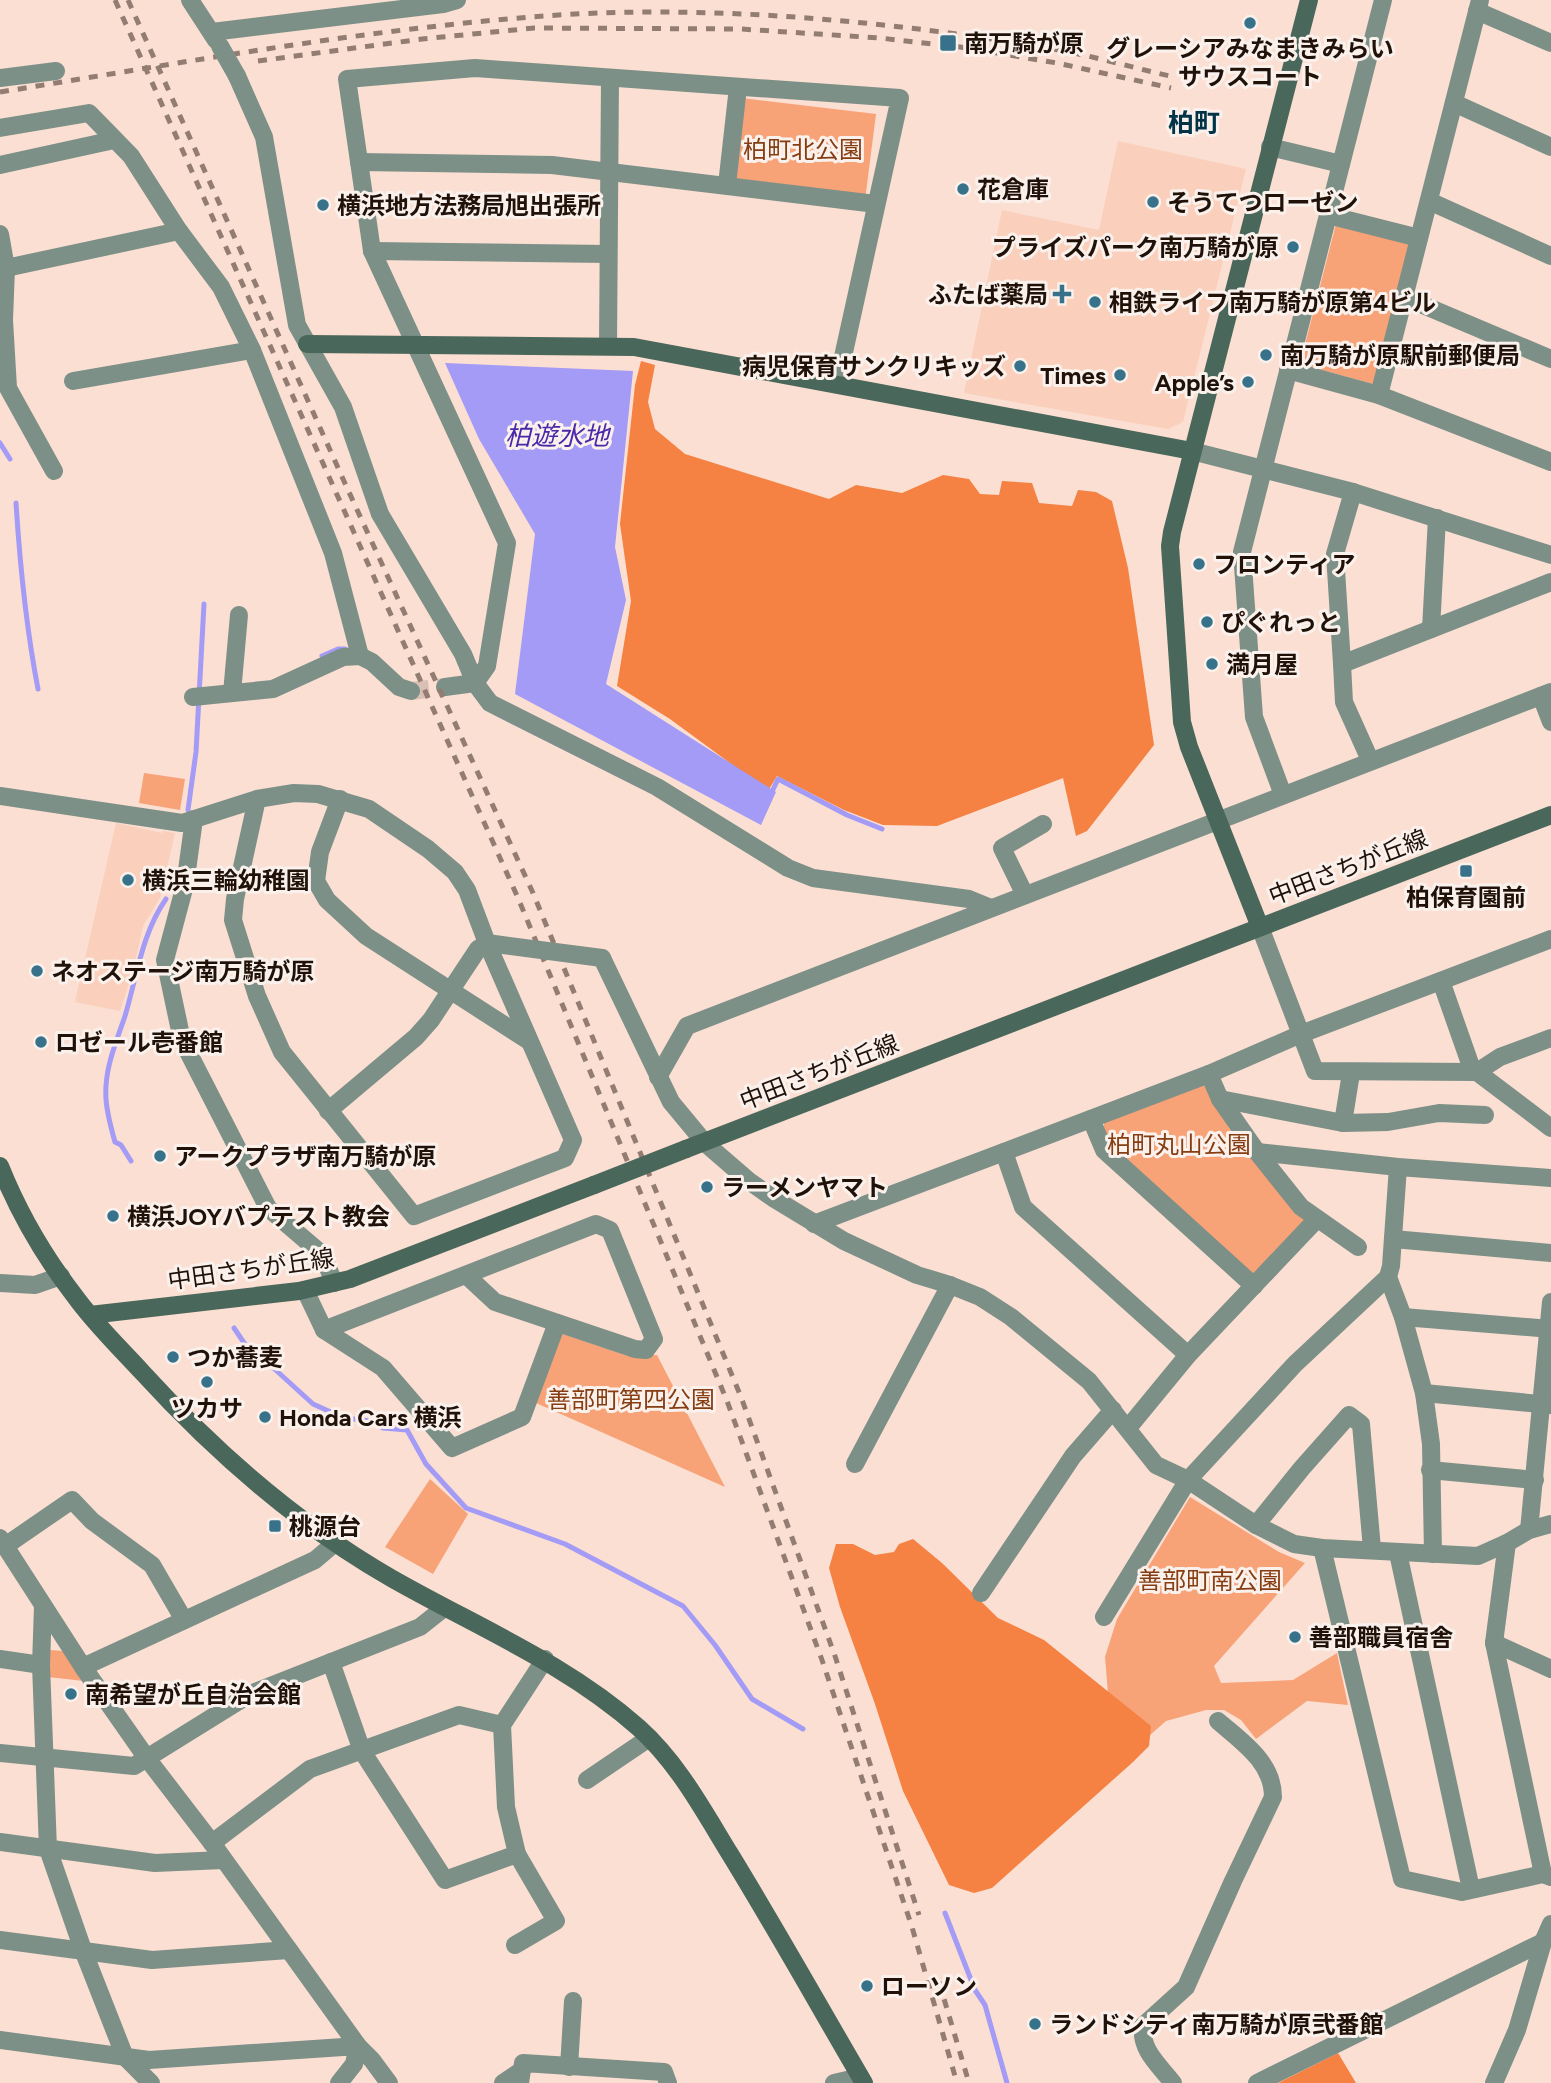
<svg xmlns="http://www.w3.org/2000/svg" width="1551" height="2083" viewBox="0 0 1551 2083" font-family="Figtree,'Noto Sans JP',sans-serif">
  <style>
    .built { fill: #facfbb }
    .green { fill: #f8a277 }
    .forest { fill: #f58143 }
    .water { fill: #a39bf5 }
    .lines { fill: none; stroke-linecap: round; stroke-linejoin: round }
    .stream { stroke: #a39bf5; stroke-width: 5 }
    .street-tunnel { stroke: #dac0b4; stroke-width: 18; stroke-dasharray: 18 9; stroke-linecap: butt }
    .street { stroke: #7c9087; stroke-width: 18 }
    .secondary { stroke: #49675a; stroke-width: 18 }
    .rail { stroke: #937d72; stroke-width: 5; stroke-dasharray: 9 9; stroke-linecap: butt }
    .street-bridge { stroke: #7c9087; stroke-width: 18 }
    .secondary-bridge { stroke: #49675a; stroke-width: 18 }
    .poi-dot { fill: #37728a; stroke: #faf1ec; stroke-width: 2.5 }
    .labels { text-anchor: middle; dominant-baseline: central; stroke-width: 6; stroke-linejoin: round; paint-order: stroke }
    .poi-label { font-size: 24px; font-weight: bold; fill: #201109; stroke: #faf1ec; text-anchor: start }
    .park-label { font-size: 24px; fill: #863d11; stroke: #faf1ec }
    .street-label { font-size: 24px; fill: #201109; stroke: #faf1ec }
    .neighbourhood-label { font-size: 26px; font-weight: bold; fill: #003446; stroke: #faf1ec }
    .water-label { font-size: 26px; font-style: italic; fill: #4a28a9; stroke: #faf1ec }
  </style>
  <rect width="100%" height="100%" fill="#fbdfd2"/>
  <g class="built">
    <polygon points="1118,141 1246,169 1183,422 1168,429 964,393 1002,210 1099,230"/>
    <polygon points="116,823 162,833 163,831 175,833 160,898 143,926 133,971 120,1011 75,1002"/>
  </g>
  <g class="green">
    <polygon points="742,98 876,114 865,200 731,183"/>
    <polygon points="1336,224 1411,245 1373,384 1300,364"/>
    <polygon points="144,773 185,779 180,810 139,803"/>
    <polygon points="1207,1079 1229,1128 1309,1220 1254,1277 1109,1146 1104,1129 1104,1121"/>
    <polygon points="560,1333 628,1356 657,1355 725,1487 536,1403"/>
    <polygon points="430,1479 468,1514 433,1574 385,1547"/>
    <polygon points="1190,1497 1279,1552 1305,1563 1214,1666 1221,1683 1293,1680 1337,1653 1348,1705 1307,1701 1256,1739 1241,1720 1224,1710 1206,1710 1166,1721 1141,1743 1108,1693 1105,1657 1117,1619"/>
    <polygon points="49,1650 64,1651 84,1681 48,1677"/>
  </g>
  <g class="forest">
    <polygon points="641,361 655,365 648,402 655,429 685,454 829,499 856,485 902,493 943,475 969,479 980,494 999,495 1002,481 1032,483 1039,503 1072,506 1078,490 1096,492 1112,501 1128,568 1154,745 1087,831 1076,836 1063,778 937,826 883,825 844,810 777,776 768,791 670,719 617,686 631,601 620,524 635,385"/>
    <polygon points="913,1539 942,1563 998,1618 1044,1640 1151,1726 1149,1746 1133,1762 992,1888 974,1893 949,1885 903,1791 875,1704 840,1607 829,1568 836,1544 853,1544 875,1555 894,1552 899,1544"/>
    <polygon points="1338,2053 1356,2083 1278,2083"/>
  </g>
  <polygon class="water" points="445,363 633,371 615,547 626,600 606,684 776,792 761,825 515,694 535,534 479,439"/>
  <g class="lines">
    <g class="stream">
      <polyline points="0,443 10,459"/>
      <path d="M 16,503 C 20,566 26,627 38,689"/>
      <polyline points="322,656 338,649 345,649"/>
      <polyline points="770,796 778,779 847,815 882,829"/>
      <polyline points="188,810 196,752 204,604"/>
      <path d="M 131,1161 L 121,1145 L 115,1142 C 111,1128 107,1114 106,1099 C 104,1069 116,1043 125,1016 C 137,976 142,933 166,899"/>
      <polyline points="234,1328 253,1356 268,1363 313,1404 344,1418 370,1421 383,1428 407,1430 426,1464 466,1508 565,1544 683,1606 715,1645 752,1699 803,1729"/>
      <polyline points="945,1913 975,1990 985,2005 1007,2083"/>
    </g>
    <polyline class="street-tunnel" points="411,691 445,687"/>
    <g class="street">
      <polyline points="190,0 216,40"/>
      <polyline points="1477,11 1551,43"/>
      <polyline points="212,32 443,4 457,0"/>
      <polyline points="237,76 264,137 297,325 343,407 380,514 463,654 475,683"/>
      <polyline points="0,78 56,71"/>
      <polyline points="1454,103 1551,147"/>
      <polyline points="0,128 89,113 131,156 179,231 221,287 252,350 333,553 360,656"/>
      <polyline points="1270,147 1341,164"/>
      <polyline points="359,162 552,165 876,204"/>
      <polyline points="0,165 114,140"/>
      <polyline points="727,185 738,87"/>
      <polyline points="1429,201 1551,256"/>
      <polyline points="1328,215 1419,238"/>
      <polyline points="0,234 6,268 4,320 8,388 54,471"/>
      <polyline points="372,251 608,254"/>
      <polyline points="6,268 179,231"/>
      <polyline points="1404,297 1551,359"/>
      <polyline points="608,346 610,78"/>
      <polyline points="1288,370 1379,395 1551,462"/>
      <polyline points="73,381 252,350"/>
      <polyline points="1379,395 1480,0"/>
      <polyline points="1192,451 1353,492 1551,555"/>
      <polyline points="1353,492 1335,554 1342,664 1344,702 1370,760"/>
      <polyline points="1431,629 1437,518"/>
      <polyline points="1342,664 1551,582"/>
      <polyline points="475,683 487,666 507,543 372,251 347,79 475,68 900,98 837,384"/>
      <polyline points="445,687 475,683 490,703 657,787 788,868 813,878 969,899 991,908"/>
      <polyline points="232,693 239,615"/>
      <polyline points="1541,696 1551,722"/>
      <polyline points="193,697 273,689 343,657 360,656 372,662 399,687 411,691"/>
      <polyline points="1283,795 1254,717 1242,552 1383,0"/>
      <polyline points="0,796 182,823 257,799 294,793 318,794 369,809 428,849 455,872 467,890 487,943 573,1140 565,1158 414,1216 282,1052 257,996 233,920 235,899 257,799"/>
      <polyline points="340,799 320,852 316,881 327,900 366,936 529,1041"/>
      <polyline points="194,819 185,885 165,960 182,1040 268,1208 323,1255 334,1283"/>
      <polyline points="1025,895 1002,848 1043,824"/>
      <polyline points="1260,927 1315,1071 1477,1072 1551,1128"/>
      <polyline points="602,958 671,1102 705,1143 749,1181 773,1198 844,1241 917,1275 950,1285 980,1297 1011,1317 1089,1381 1156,1465 1188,1480 1256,1525 1294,1544 1322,1548 1478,1556 1507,1543 1529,1530 1551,1524"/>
      <polyline points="1441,981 1473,1072"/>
      <polyline points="1477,1072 1500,1057 1551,1038"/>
      <polyline points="1209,1074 1220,1099 1257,1152 1301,1207 1358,1247"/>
      <polyline points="658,1077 687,1026 1551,692"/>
      <polyline points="1220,1099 1343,1123 1388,1122 1439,1113 1485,1115"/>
      <polyline points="328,1111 416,1037 431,1020 478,949 487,943"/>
      <polyline points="1091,1119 1104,1150 1254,1286"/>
      <polyline points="1343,1123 1351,1073"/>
      <polyline points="1004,1152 1023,1207 1188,1355"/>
      <polyline points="1257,1152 1398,1167 1551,1178"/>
      <polyline points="1398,1167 1391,1266 1388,1277 1403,1317 1424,1393 1431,1444 1433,1554"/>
      <polyline points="814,1224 1209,1074 1301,1034 1551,939"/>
      <polyline points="1393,1239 1551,1253"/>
      <polyline points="0,1283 35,1285 61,1276"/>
      <polyline points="305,1290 324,1330 383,1368 452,1448 522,1417 557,1323"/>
      <polyline points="1403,1317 1551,1329"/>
      <polyline points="324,1330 596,1224 610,1230 654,1339 646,1350 635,1349 495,1302 467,1276"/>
      <polyline points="1424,1393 1551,1405"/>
      <polyline points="1128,1428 1188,1355 1317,1219"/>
      <polyline points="855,1464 950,1285"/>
      <polyline points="1430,1470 1535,1480"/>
      <polyline points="1256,1525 1302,1468 1349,1415 1361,1424 1372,1549"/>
      <polyline points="1529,1530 1551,1302"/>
      <polyline points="0,1538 83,1667 146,1757 212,1843 358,2046 372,2060 389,2083"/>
      <polyline points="1507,1543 1494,1643 1543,1874"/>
      <polyline points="5,1546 72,1500 92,1521 152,1565 184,1620"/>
      <polyline points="1322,1548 1402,1879 1462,1892 1543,1874 1551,1877"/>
      <polyline points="1398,1553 1471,1889"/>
      <polyline points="981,1593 1073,1456 1113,1410"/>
      <polyline points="43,1606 41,1665 48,1849 83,1950 125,2057 151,2083"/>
      <polyline points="1104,1617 1188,1480 1295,1364 1388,1277"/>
      <polyline points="1494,1643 1551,1669"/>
      <polyline points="0,1659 41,1665"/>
      <polyline points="331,1662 362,1751 445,1880 517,1854 506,1807 502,1725 545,1659"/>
      <polyline points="83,1667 315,1560 335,1543"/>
      <polyline points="0,1753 134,1766 250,1694 420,1627 444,1608"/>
      <polyline points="587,1780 649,1738"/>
      <polyline points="0,1842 155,1863 223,1860"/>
      <polyline points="212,1843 310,1769 459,1715 502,1725"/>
      <polyline points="0,1940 152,1960 289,1950"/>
      <polyline points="515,1945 556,1921 517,1854"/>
      <polyline points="0,2040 149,2060 358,2046 354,2064 339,2083"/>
      <polyline points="569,2067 573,2001"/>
      <polyline points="503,2083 521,2071"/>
      <polyline points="520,2083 523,2063 664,2072 668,2083"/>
      <polyline points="834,2083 860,2077"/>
      <path d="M 1173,2083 C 1159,2065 1140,2050 1143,2026 L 1186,1987 L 1233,1881 L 1273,1797 C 1273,1762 1242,1742 1218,1721"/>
      <polyline points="1257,2083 1543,1942"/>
      <polyline points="1494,2083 1517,2030 1543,1942 1551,1924"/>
    </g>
    <g class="secondary">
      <polyline points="307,344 634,347 1192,451"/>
      <polyline points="1260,927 1189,747 1182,722 1170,546 1172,532 1309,0"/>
      <polyline points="686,1149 1551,815"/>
      <path d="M 0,1166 C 18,1211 44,1256 74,1295 C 94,1323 119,1347 142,1372 C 215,1452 297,1524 391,1578 C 475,1626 566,1663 639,1728 C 678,1763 703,1810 730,1854 C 776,1929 819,2006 864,2083"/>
      <polyline points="90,1315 299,1291 350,1279 594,1185"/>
    </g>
    <g class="rail">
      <polyline points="115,0 518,898 727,1401 822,1660 912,1927 957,2083"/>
      <polyline points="128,0 348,490 533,893 741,1397 835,1656 919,1915"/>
      <polyline points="258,61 422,39 534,28 741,29 880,38 960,47 1057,63 1171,88"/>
      <path d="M 0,92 C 176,64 353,31 531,17 C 700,3 885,20 1053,49 C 1094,56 1134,68 1174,77"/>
      <polyline points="939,1982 969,2083"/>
    </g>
    <g class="street-bridge">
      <polyline points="220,46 237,76"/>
      <polyline points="487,943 602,958"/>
    </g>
    <polyline class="secondary-bridge" points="594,1185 686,1149"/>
  </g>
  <g class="poi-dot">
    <circle cx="1250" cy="23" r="7"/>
    <rect x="939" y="34" width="18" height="18" rx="3.5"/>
    <circle cx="963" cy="189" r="7"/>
    <circle cx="1153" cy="202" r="7"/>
    <circle cx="323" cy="205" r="7"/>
    <circle cx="1293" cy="247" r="7"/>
    <path d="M1058.5 283.5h7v7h7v7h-7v7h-7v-7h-7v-7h7z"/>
    <circle cx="1095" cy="302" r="7"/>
    <circle cx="1266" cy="355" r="7"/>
    <circle cx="1020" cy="366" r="7"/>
    <circle cx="1120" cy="375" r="7"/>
    <circle cx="1248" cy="382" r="7"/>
    <circle cx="1199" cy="564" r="7"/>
    <circle cx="1207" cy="622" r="7"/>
    <circle cx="1212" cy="664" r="7"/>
    <rect x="1459" y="864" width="14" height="14" rx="3.5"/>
    <circle cx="128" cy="880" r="7"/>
    <circle cx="37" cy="971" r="7"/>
    <circle cx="41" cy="1042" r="7"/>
    <circle cx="160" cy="1156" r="7"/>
    <circle cx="707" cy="1187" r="7"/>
    <circle cx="113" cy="1216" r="7"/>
    <circle cx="173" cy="1357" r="7"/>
    <circle cx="207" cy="1382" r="7"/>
    <circle cx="265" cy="1417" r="7"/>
    <rect x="268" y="1519" width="14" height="14" rx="3.5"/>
    <circle cx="1295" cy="1637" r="7"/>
    <circle cx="71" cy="1694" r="7"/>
    <circle cx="867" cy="1986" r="7"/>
    <circle cx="1035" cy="2024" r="7"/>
  </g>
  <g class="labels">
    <g class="poi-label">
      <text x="964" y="43">南万騎が原</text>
      <text x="1250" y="48" text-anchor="middle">グレーシアみなまきみらい<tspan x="1250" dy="28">サウスコート</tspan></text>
      <text x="977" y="189">花倉庫</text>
      <text x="1167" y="202">そうてつローゼン</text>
      <text x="337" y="205">横浜地方法務局旭出張所</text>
      <text x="1279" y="247" text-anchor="end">プライズパーク南万騎が原</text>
      <text x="1048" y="294" text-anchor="end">ふたば薬局</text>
      <text x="1109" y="302">相鉄ライフ南万騎が原第4ビル</text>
      <text x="1280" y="355">南万騎が原駅前郵便局</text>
      <text x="1006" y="366" text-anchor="end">病児保育サンクリキッズ</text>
      <text x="1106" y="375" text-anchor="end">Times</text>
      <text x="1234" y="382" text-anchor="end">Apple’s</text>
      <text x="1213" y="564">フロンティア</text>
      <text x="1221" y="622">ぴぐれっと</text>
      <text x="1226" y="664">満月屋</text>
      <text x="142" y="880">横浜三輪幼稚園</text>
      <text x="1466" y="897" text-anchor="middle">柏保育園前</text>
      <text x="51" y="971">ネオステージ南万騎が原</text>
      <text x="55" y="1042">ロゼール壱番館</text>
      <text x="174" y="1156">アークプラザ南万騎が原</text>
      <text x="721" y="1187">ラーメンヤマト</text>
      <text x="127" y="1216">横浜JOYバプテスト教会</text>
      <text x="187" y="1357">つか蕎麦</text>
      <text x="207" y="1408" text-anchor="middle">ツカサ</text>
      <text x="279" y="1417">Honda Cars 横浜</text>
      <text x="289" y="1526">桃源台</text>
      <text x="1309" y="1637">善部職員宿舎</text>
      <text x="85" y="1694">南希望が丘自治会館</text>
      <text x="881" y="1986">ローソン</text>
      <text x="1049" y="2024">ランドシティ南万騎が原弐番館</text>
    </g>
    <g class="park-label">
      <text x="803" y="149">柏町北公園</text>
      <text x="1179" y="1144">柏町丸山公園</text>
      <text x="631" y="1399">善部町第四公園</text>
      <text x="1210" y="1580">善部町南公園</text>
    </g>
    <g class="street-label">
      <text transform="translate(1348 867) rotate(-21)">中田さちが丘線</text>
      <text transform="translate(819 1072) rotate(-21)">中田さちが丘線</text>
      <text transform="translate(251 1269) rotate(-8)">中田さちが丘線</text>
    </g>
    <g class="neighbourhood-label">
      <text x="1194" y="123">柏町</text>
    </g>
    <g class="water-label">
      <text x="557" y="436">柏遊水地</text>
    </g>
  </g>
</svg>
